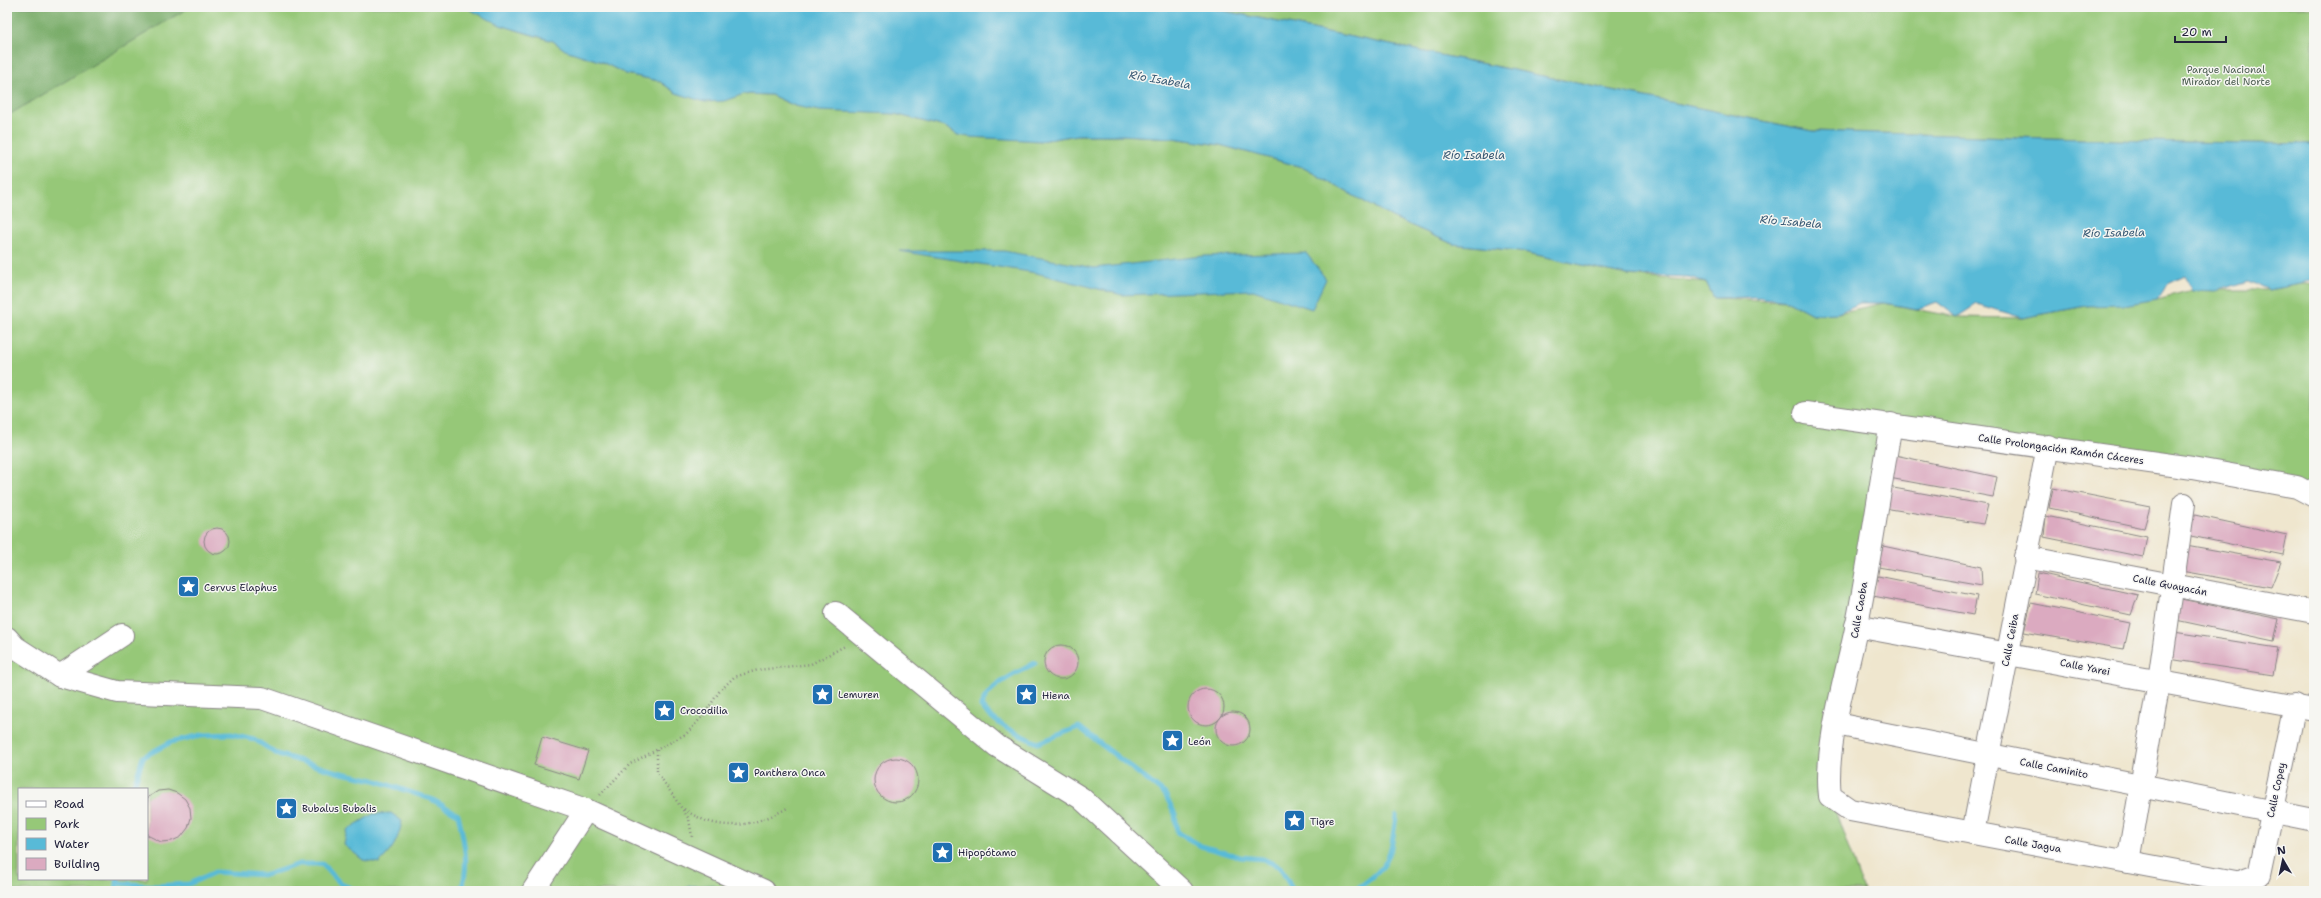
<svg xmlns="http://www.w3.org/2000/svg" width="2321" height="898" viewBox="0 0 2321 898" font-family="'Shantell Sans',sans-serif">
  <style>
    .green { fill: #96c878; stroke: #5c755a; fill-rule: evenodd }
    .forest { fill: #78ac68; stroke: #4d6752 }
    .water { fill: #58bad7; stroke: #3d6e89 }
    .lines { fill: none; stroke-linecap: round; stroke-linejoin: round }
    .stream { stroke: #58bad7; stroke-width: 5 }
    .building { fill: #dbaac0 }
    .minor-casing { stroke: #888484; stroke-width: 24 }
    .path { stroke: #888484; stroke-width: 2.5; stroke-dasharray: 1 3; stroke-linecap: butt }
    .minor { stroke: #fff; stroke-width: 22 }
    .labels { text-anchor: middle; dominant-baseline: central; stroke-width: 3; stroke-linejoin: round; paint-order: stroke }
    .park-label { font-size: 10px; fill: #4b5c50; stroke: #f6f6f2 }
    .street-label { font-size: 10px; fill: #22223b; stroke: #f6f6f2 }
    .poi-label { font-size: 10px; fill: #22223b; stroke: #f6f6f2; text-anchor: start }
    .water-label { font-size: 11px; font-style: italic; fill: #355772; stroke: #f6f6f2 }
  </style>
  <rect width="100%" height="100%" fill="#f6f6f2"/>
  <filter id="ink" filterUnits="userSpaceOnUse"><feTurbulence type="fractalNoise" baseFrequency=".025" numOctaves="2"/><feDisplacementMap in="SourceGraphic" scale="8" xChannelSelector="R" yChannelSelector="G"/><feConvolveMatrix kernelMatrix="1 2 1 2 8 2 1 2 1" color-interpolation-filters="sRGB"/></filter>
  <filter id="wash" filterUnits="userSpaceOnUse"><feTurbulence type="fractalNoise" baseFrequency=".012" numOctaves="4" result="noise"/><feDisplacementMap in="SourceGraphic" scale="16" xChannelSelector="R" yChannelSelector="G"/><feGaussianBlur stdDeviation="0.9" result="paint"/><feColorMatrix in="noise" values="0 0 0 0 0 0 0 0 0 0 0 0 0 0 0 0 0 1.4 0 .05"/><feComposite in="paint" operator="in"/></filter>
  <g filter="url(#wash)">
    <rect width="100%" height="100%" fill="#efe6ce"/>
    <g class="green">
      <path d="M 7,7 L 465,7 L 516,30 L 553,41 L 564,49 L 602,62 L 626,74 L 659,81 L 673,91 L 771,95 L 795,106 L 895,114 L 945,127 L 958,135 L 1041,141 L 1078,135 L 1121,135 L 1173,138 L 1220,145 L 1302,167 L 1392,217 L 1453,244 L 1519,251 L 1627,275 L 1706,282 L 1714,298 L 1788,301 L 1812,314 L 1838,313 L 1884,303 L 1957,317 L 2022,318 L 2086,306 L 2157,299 L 2192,290 L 2269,290 L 2301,284 L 2314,284 L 2314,486 L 1891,424 L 1830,796 L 1864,891 L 7,891 ZM 19,789 L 147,789 L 147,879 L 19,879 Z"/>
      <polygon points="1205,7 2314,7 2314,144 2183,142 1812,131"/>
    </g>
    <polygon class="forest" points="7,7 190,7 7,116"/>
    <g class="water">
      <polygon points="465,7 1205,7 1812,131 2183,142 2314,144 2314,278 2301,284 2269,290 2249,281 2215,291 2192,290 2184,276 2167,284 2157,299 2124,305 2086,306 2022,318 1977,304 1957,317 1937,302 1917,309 1884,303 1860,303 1838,313 1812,314 1788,301 1756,297 1714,298 1706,282 1689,277 1627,275 1519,251 1453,244 1392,217 1302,167 1220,145 1173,138 1121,135 1078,135 1041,141 969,137 958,135 945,127 895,114 819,111 795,106 771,95 744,94 724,101 705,102 676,93 659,81 626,74 602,62 565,50 553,41 500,25"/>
      <polygon points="899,251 1004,251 1094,268 1204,256 1306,253 1326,279 1312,309 1253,290 1122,295 1036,273"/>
      <path d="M 391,813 L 402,821 C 398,841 393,849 379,863 L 363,860 L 344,845 L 347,830 L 373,814 Z"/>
      <polygon points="714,885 716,891 679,891 690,886"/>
    </g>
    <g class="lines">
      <g class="stream">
        <path d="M 1035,663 C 1018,673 987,685 981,706 C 996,725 1015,733 1038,743 L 1079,727 L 1165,794 L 1175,814 L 1177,832 L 1201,846 L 1240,857 L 1263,859 L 1280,867 L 1293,891"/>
        <path d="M 133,789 L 143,757 L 171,742 L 202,735 L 231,734 L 254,739 L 277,754 L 337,772 L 374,780 L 431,799 L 458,814 C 464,840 470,865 461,891"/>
        <polyline points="117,883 155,886 189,884 215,872 266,875 299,864 322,864 341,884 358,891"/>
        <polyline points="116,891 118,879"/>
        <path d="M 1353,891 C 1391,867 1390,858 1396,816"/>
      </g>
    </g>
    <g id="blocks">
      <g class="building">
        <polygon points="1895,455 1997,477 1993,497 1889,478"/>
        <polygon points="1888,487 1988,505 1983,524 1884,508"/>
        <polygon points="2053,488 2150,507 2144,528 2049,508"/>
        <polygon points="2190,514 2287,535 2283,555 2186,535"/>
        <polygon points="2046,516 2147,537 2143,557 2044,537"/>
        <circle cx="217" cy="541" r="13"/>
        <polygon points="2186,545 2281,562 2271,587 2182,571"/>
        <polygon points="1883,546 1981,567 1982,585 1878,567"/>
        <polygon points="2038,573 2138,595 2131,615 2035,594"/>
        <polygon points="1878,576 1977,596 1973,615 1873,596"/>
        <polygon points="2181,599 2279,619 2274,641 2176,620"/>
        <polygon points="2031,603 2130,623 2124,649 2024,632"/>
        <polygon points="2174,632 2278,648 2273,675 2169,659"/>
        <circle cx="1061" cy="662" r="17"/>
        <circle cx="1206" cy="707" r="18"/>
        <circle cx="1233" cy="729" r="17"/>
        <polygon points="542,737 588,751 579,779 534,765"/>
        <circle cx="896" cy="780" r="22"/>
        <polygon points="168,790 177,793 185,799 190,808 191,818 188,828 181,837 172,841 161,842 147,835 147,798 158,791"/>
      </g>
    </g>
  </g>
  <g filter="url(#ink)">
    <use href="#blocks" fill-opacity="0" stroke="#888484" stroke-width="1"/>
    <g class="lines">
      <defs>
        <g id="minor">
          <polyline points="1805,413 2192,468 2297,487 2314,496"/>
          <path d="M 1891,424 C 1879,492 1870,561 1856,629 C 1846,677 1824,749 1830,796 L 1850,810 L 2241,883"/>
          <polyline points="2025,557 2314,612"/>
          <polyline points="836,613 997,746 1081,798 1182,891"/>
          <polyline points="1856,626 2314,710"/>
          <polyline points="7,638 15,647 60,676 117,692 262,698 586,810 764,891"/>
          <polyline points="60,676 122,635"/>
          <polyline points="1836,724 2314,820"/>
          <polyline points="1973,833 2048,446"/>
          <polyline points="2128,862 2159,681 2184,504"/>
          <polyline points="2226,887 2259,875 2295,705"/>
          <polyline points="533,891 586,810"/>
        </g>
      </defs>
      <use href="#minor" class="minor-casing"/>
      <g class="path">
        <polyline points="657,750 657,772 689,819 692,837"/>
        <polyline points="600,795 630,764 686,734 703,716 719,692 734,677 758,670 811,664 845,646"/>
        <path d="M 684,809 C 719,834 754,827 789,807"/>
      </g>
      <use href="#minor" class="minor"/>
    </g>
  </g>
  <defs>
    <symbol id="sight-square" viewBox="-11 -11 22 22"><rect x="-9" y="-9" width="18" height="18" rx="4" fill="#1f6fb2" stroke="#f6f6f2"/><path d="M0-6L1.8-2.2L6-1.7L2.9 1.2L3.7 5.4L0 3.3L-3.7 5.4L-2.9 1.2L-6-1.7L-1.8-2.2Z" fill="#fff"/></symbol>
  </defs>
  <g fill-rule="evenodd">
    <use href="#sight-square" x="176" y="574" width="25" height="25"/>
    <use href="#sight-square" x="810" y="682" width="25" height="25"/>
    <use href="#sight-square" x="1014" y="682" width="25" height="25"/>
    <use href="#sight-square" x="652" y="698" width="25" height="25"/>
    <use href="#sight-square" x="1160" y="728" width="25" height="25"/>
    <use href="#sight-square" x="726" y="760" width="25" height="25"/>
    <use href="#sight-square" x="274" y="796" width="25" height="25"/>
    <use href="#sight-square" x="1282" y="808" width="25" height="25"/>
    <use href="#sight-square" x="930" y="840" width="25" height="25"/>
  </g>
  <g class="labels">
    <g class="park-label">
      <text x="2226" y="69">Parque Nacional<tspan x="2226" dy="12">Mirador del Norte</tspan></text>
    </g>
    <g class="street-label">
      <text transform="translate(2061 449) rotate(8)">Calle Prolongación Ramón Cáceres</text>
      <text transform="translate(2170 585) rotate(11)">Calle Guayacán</text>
      <text transform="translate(1859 610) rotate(-80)">Calle Caoba</text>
      <text transform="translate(2010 640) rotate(-79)">Calle Ceiba</text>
      <text transform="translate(2085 667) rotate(11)">Calle Yarei</text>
      <text transform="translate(2054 768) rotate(11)">Calle Caminito</text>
      <text transform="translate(2276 790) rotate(-78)">Calle Copey</text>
      <text transform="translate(2033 844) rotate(10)">Calle Jagua</text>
    </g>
    <g class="poi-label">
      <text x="204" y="587">Cervus Elaphus</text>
      <text x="838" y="694">Lemuren</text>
      <text x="1042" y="695">Hiena</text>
      <text x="680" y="710">Crocodilia</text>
      <text x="1188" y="741">León</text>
      <text x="754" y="772">Panthera Onca</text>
      <text x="302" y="808">Bubalus Bubalis</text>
      <text x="1310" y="821">Tigre</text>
      <text x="958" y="852">Hipopótamo</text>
    </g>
    <g class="water-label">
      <text transform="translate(1160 80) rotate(10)">Río Isabela</text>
      <text x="1474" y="155">Río Isabela</text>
      <text transform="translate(1791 222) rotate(5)">Río Isabela</text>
      <text transform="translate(2114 233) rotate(-1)">Río Isabela</text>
    </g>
  </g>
  <rect width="2321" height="898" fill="none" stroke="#f6f6f2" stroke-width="24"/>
  <rect x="18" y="788" width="130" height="92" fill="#f6f6f2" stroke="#a1a1a9"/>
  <rect x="26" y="801" width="20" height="6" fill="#ffffff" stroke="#a1a1a9"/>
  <text x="54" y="808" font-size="12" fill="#22223b">Road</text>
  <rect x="26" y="818" width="20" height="12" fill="#96c878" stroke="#a1a1a9"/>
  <text x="54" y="828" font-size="12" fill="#22223b">Park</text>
  <rect x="26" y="838" width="20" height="12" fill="#58bad7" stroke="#a1a1a9"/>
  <text x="54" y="848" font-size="12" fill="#22223b">Water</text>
  <rect x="26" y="858" width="20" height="12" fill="#dbaac0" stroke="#a1a1a9"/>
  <text x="54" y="868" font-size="12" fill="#22223b">Building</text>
  <g transform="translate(2283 860) rotate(351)" stroke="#f6f6f2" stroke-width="3" paint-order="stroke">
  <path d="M0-3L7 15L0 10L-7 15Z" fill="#22223b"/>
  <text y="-6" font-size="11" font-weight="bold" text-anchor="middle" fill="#22223b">N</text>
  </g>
  <path d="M2175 36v6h51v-6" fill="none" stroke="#22223b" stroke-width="2"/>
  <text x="2181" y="36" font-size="12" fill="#22223b" stroke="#f6f6f2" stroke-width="3" paint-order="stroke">20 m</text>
</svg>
